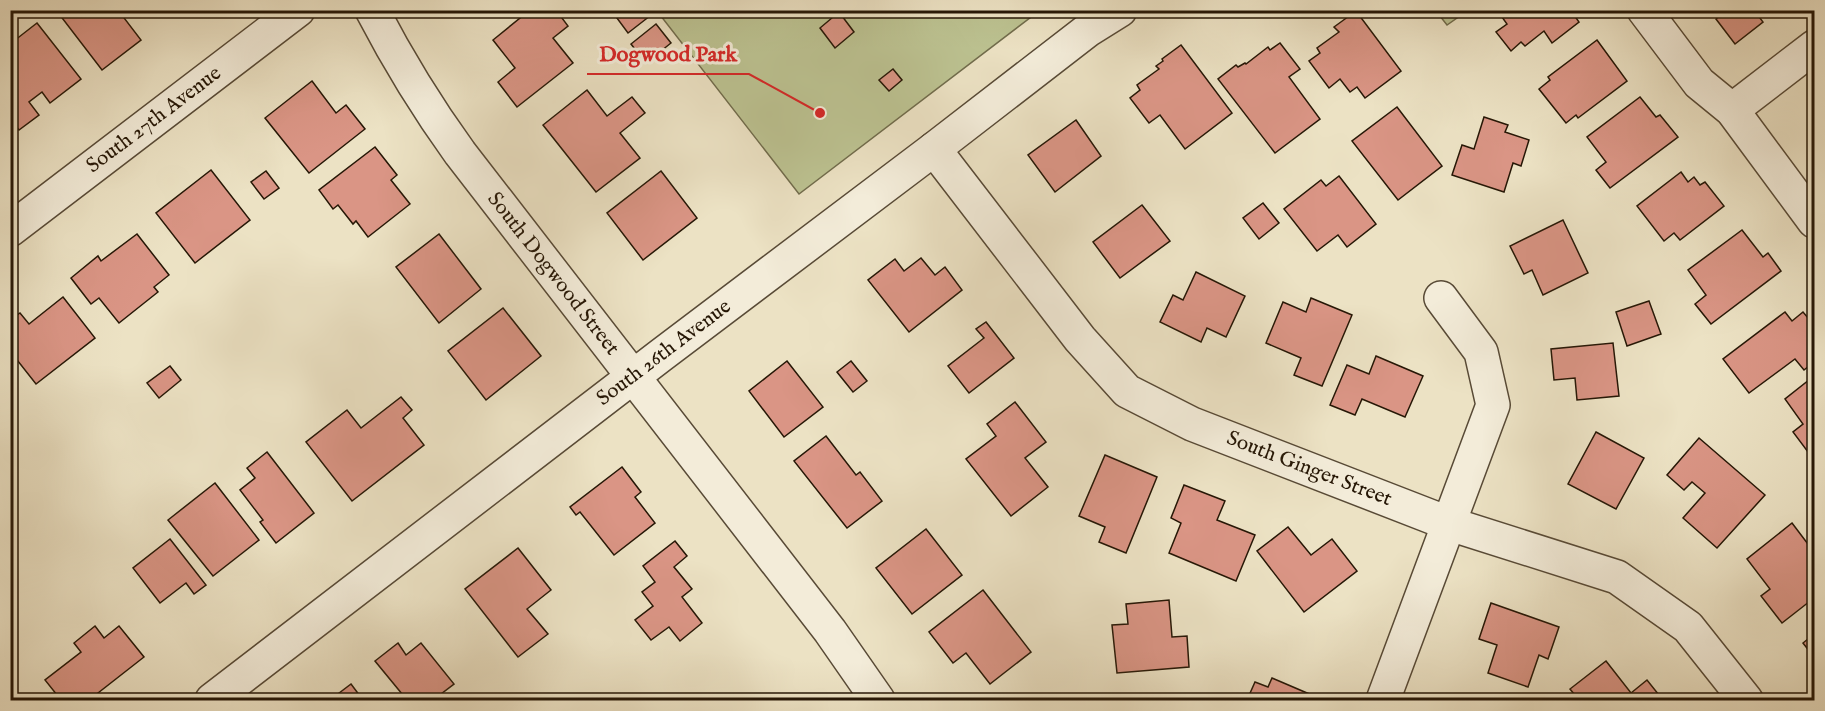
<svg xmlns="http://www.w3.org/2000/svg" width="1825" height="711" viewBox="0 0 1825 711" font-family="'IM FELL English',serif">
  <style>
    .green { fill: #bcc291; stroke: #716c4c; stroke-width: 1.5 }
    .building { fill: #da9585; stroke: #261706; stroke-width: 1.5 }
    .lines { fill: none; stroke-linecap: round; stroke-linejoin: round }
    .street-casing { stroke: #584a36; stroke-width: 36 }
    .street { stroke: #f3ecd9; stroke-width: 33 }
    .labels { text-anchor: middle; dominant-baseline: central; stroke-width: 6; stroke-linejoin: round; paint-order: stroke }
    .street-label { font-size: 21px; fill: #261706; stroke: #f3ecd9 }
    .leader { fill: none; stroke: #d62828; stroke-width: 2 }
    .callout-dot { fill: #d62828; stroke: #f3ecd9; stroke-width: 2 }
    .callout-label { font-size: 22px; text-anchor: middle; font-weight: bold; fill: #d62828; stroke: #f3ecd9; stroke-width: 6; stroke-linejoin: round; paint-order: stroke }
  </style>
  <rect width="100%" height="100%" fill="#ece2c4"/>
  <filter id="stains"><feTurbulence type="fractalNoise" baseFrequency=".00333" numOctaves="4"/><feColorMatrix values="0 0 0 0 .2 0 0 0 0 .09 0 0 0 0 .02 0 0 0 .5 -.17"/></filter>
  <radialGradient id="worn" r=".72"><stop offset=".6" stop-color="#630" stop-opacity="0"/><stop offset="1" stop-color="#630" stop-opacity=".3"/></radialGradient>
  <g class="green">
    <polygon points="657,11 1039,11 799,194"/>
    <polygon points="1436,11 1467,11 1447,25"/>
  </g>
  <g class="building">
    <polygon points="56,10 126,10 121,14 141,40 102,70"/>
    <polygon points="469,10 482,10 474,17"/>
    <polygon points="530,10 556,10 568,26 553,38 573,63 517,107 498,82 515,68 493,40"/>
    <polygon points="611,10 653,10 655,12 628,33"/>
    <polygon points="1497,10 1574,10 1572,12 1579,22 1552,43 1544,31 1525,46 1521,42 1511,51 1496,32 1507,24"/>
    <polygon points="1723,10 1754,10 1763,22 1735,44 1716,19 1724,12"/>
    <polygon points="1356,11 1401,71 1365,98 1357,87 1350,92 1340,79 1329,88 1309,61 1320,53 1317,48 1339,32 1334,27"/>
    <polygon points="839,12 854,32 835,48 820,28"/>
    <polygon points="37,23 81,79 50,103 42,92 29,102 39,115 19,130 10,119 10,44"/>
    <polygon points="656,24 671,43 646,63 631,44"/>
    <polygon points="1597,40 1627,81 1578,118 1576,115 1566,123 1539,89 1550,80 1548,77"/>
    <polygon points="1280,43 1300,69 1289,77 1320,119 1275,153 1218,79 1236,65 1238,67 1245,63 1246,64 1268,47 1270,50"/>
    <polygon points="1181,45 1232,113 1185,149 1160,115 1149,123 1130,98 1140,90 1137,85 1159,69 1156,66 1163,61 1162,59"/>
    <polygon points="893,69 902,80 889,91 879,80"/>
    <polygon points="312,81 336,113 346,105 365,129 309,173 265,118"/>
    <polygon points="587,90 607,116 632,97 645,113 620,133 640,158 596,192 543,125"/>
    <polygon points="1640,97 1656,117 1660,115 1678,137 1610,188 1596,170 1606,162 1587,137"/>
    <polygon points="1397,107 1442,166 1398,200 1352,141"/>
    <polygon points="1484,117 1508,125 1505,132 1529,140 1521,166 1513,163 1504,192 1452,175 1462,145 1474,149"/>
    <polygon points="1076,120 1101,156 1055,192 1028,155"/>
    <polygon points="375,147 397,175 391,180 410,204 368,237 356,221 353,224 338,205 333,209 319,190"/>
    <polygon points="211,170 250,220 195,263 156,213"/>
    <polygon points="266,171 279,188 264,199 251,182"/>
    <polygon points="661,171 697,218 643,260 607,213"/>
    <polygon points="1681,172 1688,182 1694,177 1700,185 1705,182 1724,206 1680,240 1674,233 1664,241 1637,206"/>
    <polygon points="1339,176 1376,224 1347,247 1338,235 1317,251 1284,209 1321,180 1326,186"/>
    <polygon points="1263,203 1279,223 1259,239 1243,218"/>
    <polygon points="1142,205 1170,241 1120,278 1093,242"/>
    <polygon points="1563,220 1588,273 1543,295 1532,270 1524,274 1510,246"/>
    <polygon points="1742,230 1763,257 1768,253 1781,271 1711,324 1695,304 1706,295 1688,270"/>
    <polygon points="137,234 169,275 154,287 158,292 119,323 99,298 91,304 71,278 98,256 101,261"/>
    <polygon points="439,234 481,289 439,323 396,267"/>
    <polygon points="921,258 935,275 945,267 962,290 909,332 868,280 895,259 904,271"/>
    <polygon points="1196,272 1245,296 1226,337 1207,328 1201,342 1160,322 1173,295 1183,300"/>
    <polygon points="63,297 95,338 36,384 10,351 10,320 20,313 29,324"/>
    <polygon points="1311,298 1352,315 1322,386 1294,375 1301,358 1266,343 1283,302 1306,312"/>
    <polygon points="1649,301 1661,334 1627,346 1616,312"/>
    <polygon points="503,308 541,356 486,400 448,351"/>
    <polygon points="1785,312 1792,321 1803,312 1814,325 1814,362 1804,370 1795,359 1749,393 1723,359"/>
    <polygon points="986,322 1014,358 969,393 948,366 984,338 976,329"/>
    <polygon points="1613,343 1619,396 1577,400 1575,378 1554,380 1551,349"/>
    <polygon points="1376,356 1423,376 1405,417 1362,399 1355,415 1330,405 1347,365 1369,374"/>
    <polygon points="787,361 823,407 784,437 749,391"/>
    <polygon points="851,361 867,381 853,392 837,372"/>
    <polygon points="170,366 181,380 159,398 147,383"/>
    <polygon points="1814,376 1814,447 1808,452 1793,432 1803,424 1785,399"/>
    <polygon points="401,397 412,410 403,418 424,445 352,501 306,442 347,410 361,428"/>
    <polygon points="1015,402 1046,442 1025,458 1048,487 1011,516 966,459 996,436 987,424"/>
    <polygon points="1596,432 1644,458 1616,509 1568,484"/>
    <polygon points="826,436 856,475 860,472 882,501 847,528 794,461"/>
    <polygon points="1699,438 1765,495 1717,548 1683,518 1705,493 1692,482 1684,490 1667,475"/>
    <polygon points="267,452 314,513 276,543 260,522 263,520 240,490 255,478 247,468"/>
    <polygon points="1105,455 1157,477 1126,553 1099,542 1105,527 1079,516"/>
    <polygon points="622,467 641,492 635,497 655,523 614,555 580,512 576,515 570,507"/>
    <polygon points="215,483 259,540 213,576 168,520"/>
    <polygon points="1184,485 1225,501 1217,520 1255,535 1236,581 1169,553 1181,523 1171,518"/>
    <polygon points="1792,523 1814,552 1814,598 1782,623 1761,596 1770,589 1747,559"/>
    <polygon points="1288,527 1311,555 1332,539 1357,571 1304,612 1257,551"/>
    <polygon points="926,529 962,575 912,614 876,568"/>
    <polygon points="170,539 206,585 194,594 186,583 160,603 133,568"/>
    <polygon points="675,541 687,556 674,567 692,589 682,597 702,623 680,641 669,627 651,640 635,620 653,606 642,592 655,582 643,566"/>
    <polygon points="518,548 551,590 527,609 548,634 518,657 465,589"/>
    <polygon points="983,590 1031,652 990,684 966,653 953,663 929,632"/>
    <polygon points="1169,600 1172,637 1187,636 1189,667 1117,673 1112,625 1128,624 1126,604"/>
    <polygon points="1491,603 1559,627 1548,659 1539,655 1528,687 1488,673 1497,645 1479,639"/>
    <polygon points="95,626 104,638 119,626 144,657 89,700 61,700 45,680 81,652 74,643"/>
    <polygon points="1814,634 1814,657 1803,643"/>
    <polygon points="398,643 406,655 421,643 454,684 433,700 407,700 375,661"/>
    <polygon points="1606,661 1631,693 1647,680 1663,700 1579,700 1570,689"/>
    <polygon points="1272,678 1314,696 1312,700 1247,700 1255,682 1268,687"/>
    <polygon points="351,684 363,700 330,700"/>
  </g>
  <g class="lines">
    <defs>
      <g id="street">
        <path d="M 372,10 C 399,62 426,106 460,153 L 830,631 L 878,700"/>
        <polyline points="1644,10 1699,83 1732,110 1814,221"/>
        <polyline points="1732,110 1814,47"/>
        <polyline points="934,149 1080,339 1127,391 1192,424 1450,524 1617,577 1688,627 1746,700"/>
        <polyline points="10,230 298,10"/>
        <polyline points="212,700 660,356 934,149 1088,30 1120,10"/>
        <polyline points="1383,700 1493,405 1481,352 1441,298"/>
      </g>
    </defs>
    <use href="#street" class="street-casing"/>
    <use href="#street" class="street"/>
  </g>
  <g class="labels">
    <g class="street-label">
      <text transform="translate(154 120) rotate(-37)">South 27th Avenue</text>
      <text transform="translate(553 274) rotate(52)">South Dogwood Street</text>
      <text transform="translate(664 353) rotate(-37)">South 26th Avenue</text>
      <text transform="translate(1309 469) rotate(21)">South Ginger Street</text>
    </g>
  </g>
  <path class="leader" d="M820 113L749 74H587"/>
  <circle class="callout-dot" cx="820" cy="113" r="6"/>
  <g class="callout-label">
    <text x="668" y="61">Dogwood Park</text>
  </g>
  <rect width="1825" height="711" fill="none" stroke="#ece2c4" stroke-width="36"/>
  <rect x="12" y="12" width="1801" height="687" fill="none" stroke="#261706" stroke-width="3"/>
  <rect x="18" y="18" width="1789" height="675" fill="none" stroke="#261706" stroke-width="1.5"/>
  <rect width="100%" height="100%" filter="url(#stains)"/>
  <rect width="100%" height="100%" fill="url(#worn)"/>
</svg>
